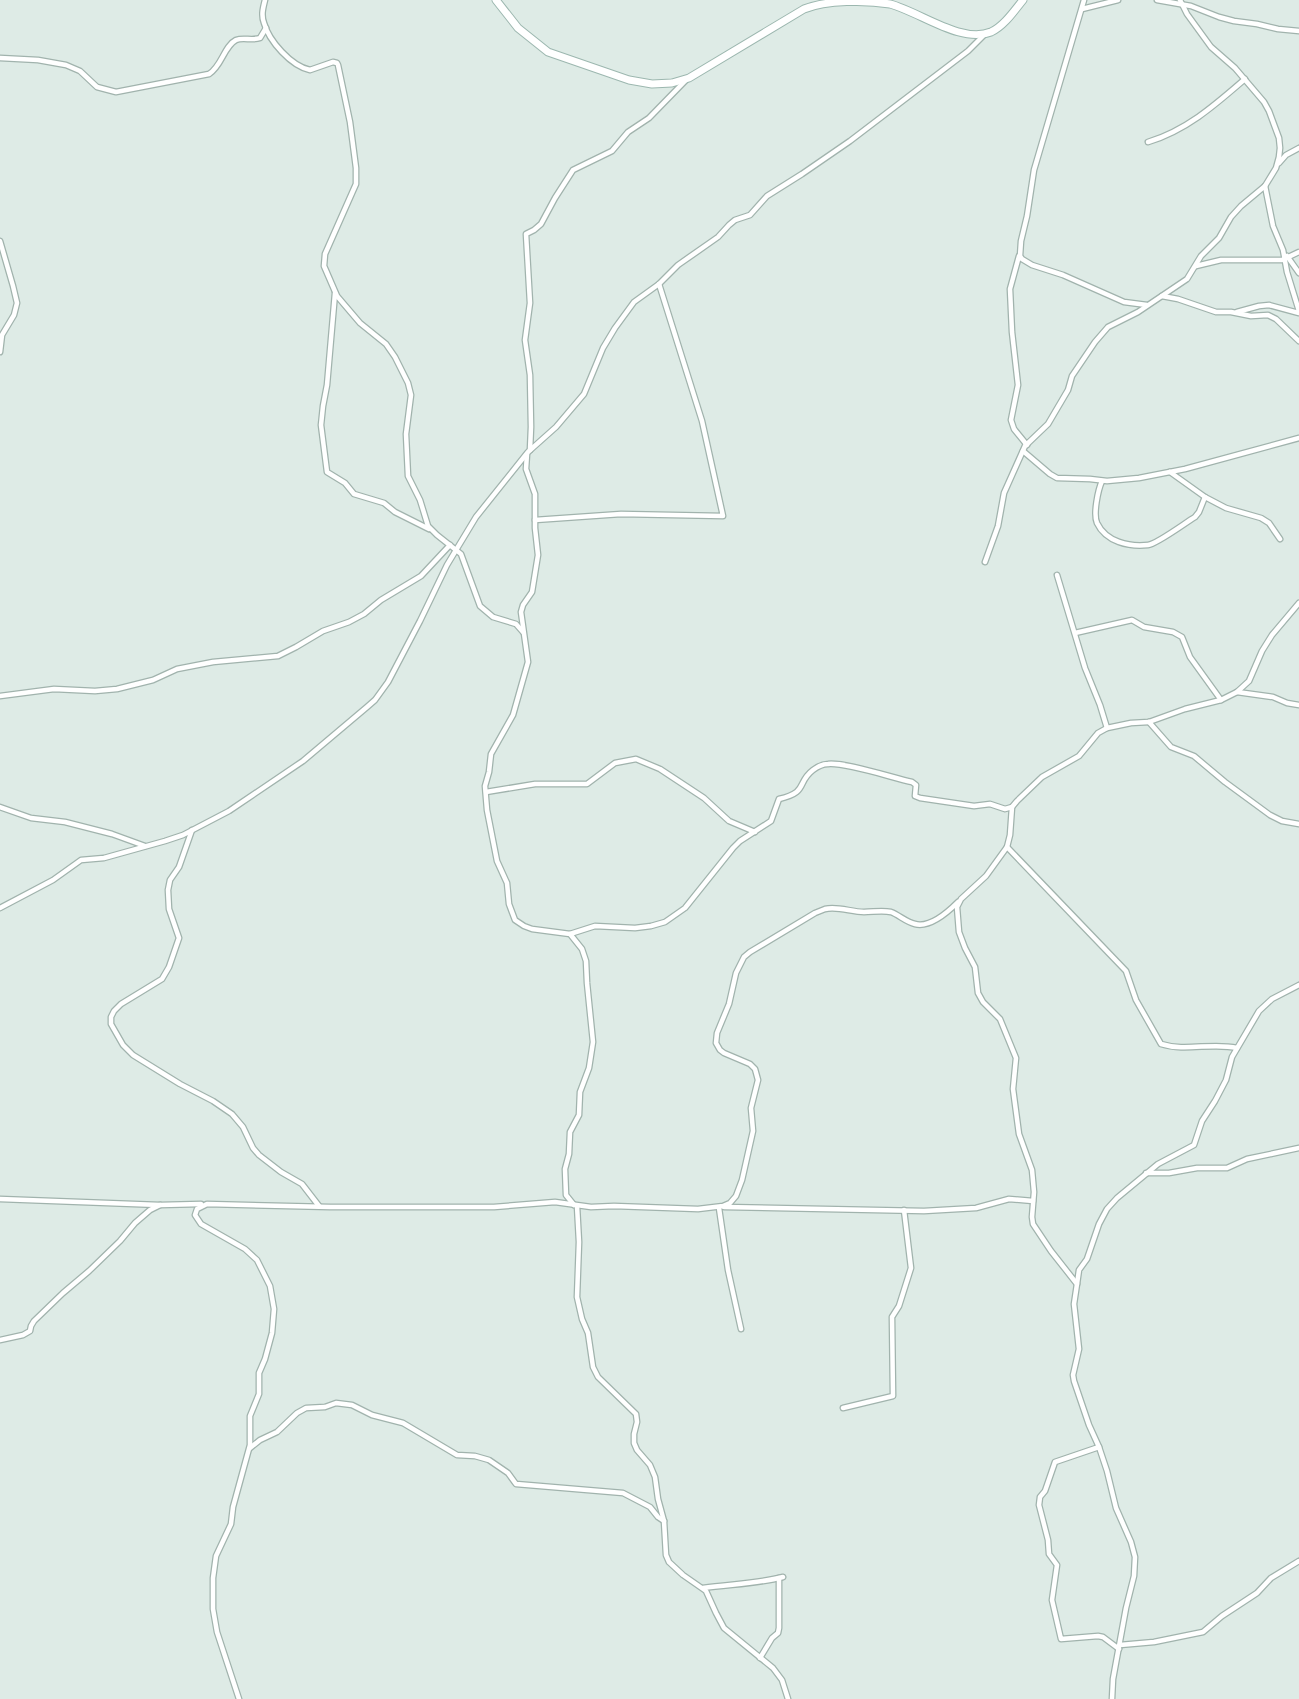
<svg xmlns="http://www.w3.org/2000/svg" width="1299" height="1699" viewBox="0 0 1299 1699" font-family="'Varela Round',sans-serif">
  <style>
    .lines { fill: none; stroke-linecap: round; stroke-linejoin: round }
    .street-casing { stroke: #a1b3ad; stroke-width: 7 }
    .secondary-casing { stroke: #9cb7af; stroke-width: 9 }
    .street { stroke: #fff; stroke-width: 4.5 }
    .secondary { stroke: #fff; stroke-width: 7 }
  </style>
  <rect width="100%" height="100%" fill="#deebe6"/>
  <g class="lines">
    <defs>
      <g id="street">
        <path d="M 265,0 C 263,8 261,15 264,23 C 269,41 291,66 310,70 L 333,62 L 337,63 L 338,65 L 350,122 L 356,168 L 356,184 L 325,254 L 324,266 L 337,296 L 360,323 L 386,344 L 395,357 L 408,383 L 411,395 L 406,434 L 408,476 L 420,500 L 428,526 L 437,535 L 461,554 L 480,606 L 493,617 L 516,624 L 523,632"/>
        <polyline points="1084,0 1034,170 1027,216 1021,241 1020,256 1022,259 1032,265 1063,275 1124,302 1147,305"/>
        <polyline points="1157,0 1191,6 1219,17 1234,21 1257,24 1278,29 1299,31"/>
        <polyline points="1082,9 1118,0"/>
        <path d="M 0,58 L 38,60 L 66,65 L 80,71 L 97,87 L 116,92 L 209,74 C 222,66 224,46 236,40 C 243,37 252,41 260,38 L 266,28"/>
        <path d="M 1148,142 C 1187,130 1215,105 1245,79"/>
        <polyline points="1279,163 1286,155 1299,148"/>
        <polyline points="1265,186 1273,226 1283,250 1287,272 1299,311"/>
        <polyline points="0,241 13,286 17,303 14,315 2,335 0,352"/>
        <polyline points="1019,256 1010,289 1012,332 1018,385 1011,420 1014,429 1027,445"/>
        <polyline points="1287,256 1299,273"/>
        <polyline points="1196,266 1221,260 1282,260 1299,252"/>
        <polyline points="335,293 327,385 323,406 321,425 327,472 345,483 354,494 384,503 395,512 429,529"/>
        <polyline points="1162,296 1178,299 1216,312 1231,312 1251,316 1268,315 1276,319 1299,341"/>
        <polyline points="1237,312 1259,306 1269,305 1299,313"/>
        <polyline points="530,450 531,427 530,375 525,340 530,303 526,234 534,230 541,224 555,198 573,170 612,151 628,132 649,118 686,80"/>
        <polyline points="1023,451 1050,474 1057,478 1090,479 1107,481 1139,478 1185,469 1299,438"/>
        <polyline points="527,454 526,469 535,494 535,528 538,555 532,592 523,605 521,612 528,662 513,715 491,754 489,772 485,786 487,810 497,861 507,883 509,904 515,920 524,926 532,929 570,934 582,949 586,961 587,983 593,1042 589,1068 580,1092 579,1115 570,1132 569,1154 565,1169 566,1195 574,1205"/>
        <polyline points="1170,472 1205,497 1226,508 1261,518 1269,523 1280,539"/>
        <path d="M 1102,481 C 1098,490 1093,514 1097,523 C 1106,542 1129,547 1148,545 C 1157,544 1185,523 1195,517 L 1199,512 L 1205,497"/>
        <polyline points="535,520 621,514 723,516 702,421 659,284"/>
        <polyline points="985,562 998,526 1004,493 1025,446 1048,424 1068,390 1072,376 1095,342 1108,327 1138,312 1187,279 1201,256 1219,238 1231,217 1241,206 1265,186 1276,168 1279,157 1280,148 1279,138 1269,111 1264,102 1235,68 1211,47 1187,14 1180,0"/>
        <polyline points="1057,575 1085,668 1100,705 1107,728"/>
        <polyline points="1075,633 1132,620 1144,627 1173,632 1182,637 1190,657 1221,700"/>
        <polyline points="1237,692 1273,697 1287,703 1299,705"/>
        <polyline points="0,696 54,689 95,691 117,689 153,680 177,669 213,662 278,656 296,647 323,631 349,622 364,614 381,600 421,576 450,545"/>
        <polyline points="1149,722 1171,747 1194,756 1225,782 1270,815 1282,821 1299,824"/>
        <polyline points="486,792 535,784 587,784 615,763 636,759 660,769 704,798 729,821 755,832"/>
        <polyline points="0,807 31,818 65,822 112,834 145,846"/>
        <polyline points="192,830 179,867 170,880 168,890 169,909 179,938 169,967 162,979 121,1004 114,1011 111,1017 111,1024 123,1045 133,1055 180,1084 213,1101 232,1114 243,1127 253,1148 259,1155 281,1172 302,1184 319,1206"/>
        <path d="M 1007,847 L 1126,971 L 1136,1000 L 1161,1044 C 1186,1052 1212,1042 1237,1048"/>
        <polyline points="0,908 53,880 81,860 104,858 165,841 183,835 229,811 303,761 367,707 375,700 388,682 420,621 447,565 476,517 528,452 556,427 584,394 603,348 615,328 634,302 659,284 678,265 718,237 729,225 735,220 750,215 767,196 802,174 850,141 968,51 985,34"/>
        <path d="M 570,934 L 595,926 L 635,928 L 651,926 L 665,922 L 685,908 L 733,848 L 740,841 L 771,821 L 779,799 C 809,792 796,783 813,770 C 817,767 823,764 828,764 C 845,762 893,778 912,782 L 916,785 L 915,796 L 920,798 L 974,806 L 990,804 L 1005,809 L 1012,807"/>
        <polyline points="1146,1173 1169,1173 1197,1168 1227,1168 1247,1159 1299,1148"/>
        <polyline points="0,1199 160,1205 201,1204"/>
        <polyline points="577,1206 579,1242 577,1297 582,1319 588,1333 593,1367 598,1377 636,1414 637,1422 634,1434 634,1443 637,1450 650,1465 655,1477 658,1499 664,1521 666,1555 669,1562 683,1575 706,1591 716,1613 724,1628 773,1668 782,1680 788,1699"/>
        <polyline points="724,1207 924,1211 976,1208 1009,1199 1033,1201"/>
        <polyline points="719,1208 728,1270 741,1329"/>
        <polyline points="1077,1284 1079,1270 1087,1259 1099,1224 1107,1209 1117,1198 1158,1164 1194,1145 1202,1121 1215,1101 1226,1080 1232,1057 1259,1011 1272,999 1299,985"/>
        <polyline points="0,1340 23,1335 30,1331 31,1326 34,1321 63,1293 89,1271 120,1241 135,1223 150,1210 160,1205"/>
        <polyline points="843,1408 893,1396 892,1317 899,1306 911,1268 904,1210"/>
        <polyline points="1099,1447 1055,1462 1045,1491 1040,1497 1039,1505 1048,1540 1049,1554 1057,1565 1052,1600 1061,1639 1098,1636 1103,1637 1119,1649"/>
        <polyline points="250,1448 260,1440 277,1432 297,1413 306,1408 325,1407 336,1403 352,1405 372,1415 403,1423 457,1455 475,1456 489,1460 508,1473 516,1484 623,1493 650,1507 658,1517 664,1521"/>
        <path d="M 703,1588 C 729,1584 757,1584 783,1577"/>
        <polyline points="1120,1645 1154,1642 1203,1632 1222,1616 1257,1593 1271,1578 1299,1561"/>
        <polyline points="760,1658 772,1638 778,1633 779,1628 779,1578"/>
        <path d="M 239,1699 L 217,1632 L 213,1609 L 213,1578 L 216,1556 L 231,1524 L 233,1507 L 250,1445 L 250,1416 L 259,1394 L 259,1373 L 265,1359 L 272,1333 L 274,1309 L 270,1286 L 257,1260 L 245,1249 L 201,1224 L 195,1215 L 197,1209 L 207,1204 L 330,1207 L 494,1207 L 555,1202 L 591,1207 L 614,1206 L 698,1209 L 723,1206 L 730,1203 L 736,1196 L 742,1180 L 753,1131 L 751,1108 L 758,1080 L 755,1069 L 750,1064 L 724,1053 L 720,1050 L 716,1043 L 717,1033 L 729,1004 L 736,973 L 744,957 L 750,952 L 815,913 L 825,909 C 838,906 851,912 864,912 C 873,912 882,910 891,912 C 899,915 906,922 915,924 C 930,928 948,912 958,902"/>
        <polyline points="1112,1699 1113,1679 1126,1608 1134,1576 1135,1557 1131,1542 1116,1508 1107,1471 1099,1447 1089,1425 1074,1381 1073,1375 1079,1349 1074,1304 1077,1284 1051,1251 1033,1224 1032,1217 1034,1192 1032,1170 1019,1134 1013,1089 1016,1058 1000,1019 983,1002 978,993 975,967 965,948 959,932 957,907 961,899 986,876 1007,847 1010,835 1012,807 1017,801 1042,777 1079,756 1098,733 1107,728 1131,723 1149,722 1185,709 1221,700 1237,692 1249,681 1262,651 1272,635 1299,603"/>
      </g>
      <path id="secondary" d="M 496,0 L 518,28 L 548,52 L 629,80 L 652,84 L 672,83 L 689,78 L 804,9 C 827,0 866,0 890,4 C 920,12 961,44 991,32 C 1004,26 1014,11 1023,0"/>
    </defs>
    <use href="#street" class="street-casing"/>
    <use href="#secondary" class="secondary-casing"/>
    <use href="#street" class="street"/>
    <use href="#secondary" class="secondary"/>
  </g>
</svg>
